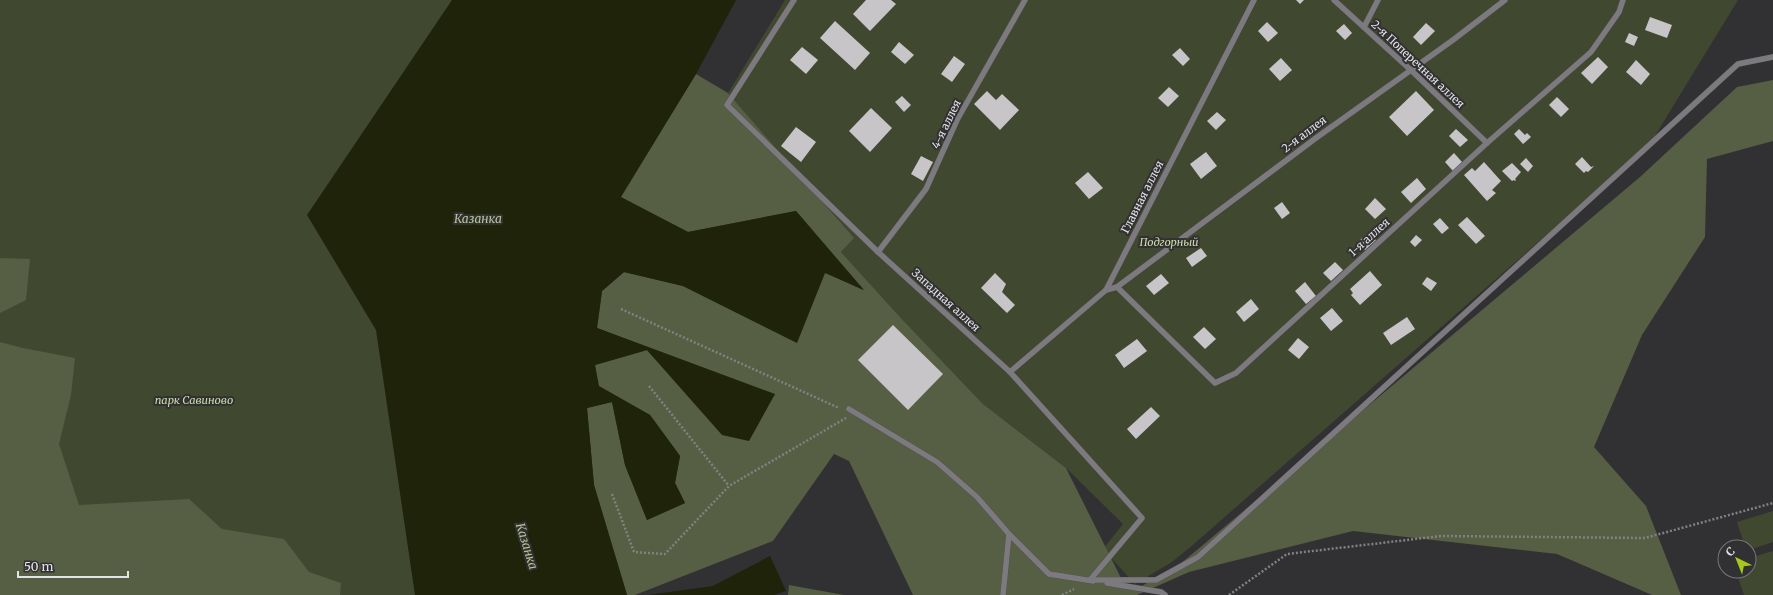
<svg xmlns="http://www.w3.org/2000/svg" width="1773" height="595" viewBox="0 0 1773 595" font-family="Merriweather,serif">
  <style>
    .green { fill: #414830 }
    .forest { fill: #565e43 }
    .water { fill: #1e230a }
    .building { fill: #c8c5c9 }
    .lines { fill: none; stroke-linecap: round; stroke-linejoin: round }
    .lane-casing { stroke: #4e4d4f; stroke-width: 6 }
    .path { stroke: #828183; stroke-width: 2.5; stroke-dasharray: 2 2; stroke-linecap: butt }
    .lane { stroke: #7c7a7e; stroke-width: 5.5 }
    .labels { text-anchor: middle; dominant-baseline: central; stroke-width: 4; stroke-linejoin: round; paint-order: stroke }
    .street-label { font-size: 11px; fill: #e3e2e4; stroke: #313032 }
    .park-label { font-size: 11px; font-style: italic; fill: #cedda7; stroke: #313032 }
    .water-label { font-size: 12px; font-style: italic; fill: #b7c691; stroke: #313032 }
  </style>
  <rect width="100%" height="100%" fill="#313032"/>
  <g class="green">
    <polygon points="0,0 459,0 428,595 4,595 0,591"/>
    <polygon points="785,0 1738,0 1650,144 1194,544 1172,562 1135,584 1103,549 1123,524 1066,468 983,404 900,317 841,252 853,238 728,93"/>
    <polygon points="1773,511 1773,542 1749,550 1749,547 1745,547 1737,522"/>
    <polygon points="1773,551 1773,595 1744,595 1736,571 1749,571 1749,558"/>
  </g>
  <g class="forest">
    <polygon points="696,74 728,93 854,238 841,252 900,317 983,404 1066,468 1123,582 1135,590 1181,563 1197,550 1640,177 1737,87 1773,80 1773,141 1707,159 1705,237 1642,335 1594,447 1646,506 1681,595 1652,595 1557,554 1353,531 1189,572 1137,595 913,595 849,461 834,454 773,541 635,595 627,595 594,485 587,408 612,402 625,465 647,520 685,503 675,483 680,456 650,415 598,386 595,365 647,350 722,434 775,395 597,328 602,291 624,272 683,286 796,342 825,272 863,290 796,211 688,232 620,197"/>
    <polygon points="0,258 30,259 26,300 0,313"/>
    <polygon points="0,342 23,348 75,358 71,395 59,444 79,505 189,499 222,529 284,539 309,572 341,583 340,595 0,595"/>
    <polygon points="789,585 844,595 788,595"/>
  </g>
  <g class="water">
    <polygon points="452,0 736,0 696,74 621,197 688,232 796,211 864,290 825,273 797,343 683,286 624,272 602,291 597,328 775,394 749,441 722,435 647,350 595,365 599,386 650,415 680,456 675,483 685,503 647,520 625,465 612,402 587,408 594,485 627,595 415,595 376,330 307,215"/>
    <polygon points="770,556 786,591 774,595 648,595 713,586"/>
  </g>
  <g class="building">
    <polygon points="866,0 891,0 896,4 870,31 853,14"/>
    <polygon points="1296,0 1304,0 1300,4"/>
    <polygon points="1650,17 1672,25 1667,38 1645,30"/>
    <polygon points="835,21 870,53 855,70 820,38"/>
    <polygon points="1267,22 1278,33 1268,42 1258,31"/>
    <polygon points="1426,23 1435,31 1421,45 1413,37"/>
    <polygon points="1344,24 1352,33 1345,40 1336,31"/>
    <polygon points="1629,33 1638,37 1634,46 1625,42"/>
    <polygon points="899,42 914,55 905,64 891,52"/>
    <polygon points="802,47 818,60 806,74 790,60"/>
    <polygon points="1180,48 1190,59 1183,66 1172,55"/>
    <polygon points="954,56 965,64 952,82 941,74"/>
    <polygon points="1598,57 1608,67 1592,84 1581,73"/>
    <polygon points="1281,58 1292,70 1280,81 1269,69"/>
    <polygon points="1636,60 1650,74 1641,85 1626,72"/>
    <polygon points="1169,87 1179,96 1168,107 1158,98"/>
    <polygon points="987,91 996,100 1002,94 1019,110 1000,130 974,104"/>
    <polygon points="1416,91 1434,110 1407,136 1389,117"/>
    <polygon points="902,96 911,105 904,112 895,102"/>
    <polygon points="1557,97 1569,109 1561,117 1549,105"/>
    <polygon points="871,108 892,128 870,152 849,131"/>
    <polygon points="1217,112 1226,120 1216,130 1207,121"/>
    <polygon points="796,127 816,142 801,162 781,146"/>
    <polygon points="1456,129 1468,140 1460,147 1449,136"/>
    <polygon points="1519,129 1525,135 1527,133 1531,137 1523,144 1514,134"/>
    <polygon points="1206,152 1217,166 1201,179 1190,164"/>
    <polygon points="1454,153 1462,162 1453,171 1445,162"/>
    <polygon points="921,156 933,162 923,181 911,174"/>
    <polygon points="1582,157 1591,167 1594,166 1588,172 1586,171 1584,173 1575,164"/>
    <polygon points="1526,158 1533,166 1528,172 1520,164"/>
    <polygon points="1484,162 1501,181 1492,190 1496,193 1487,201 1464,175 1472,168 1475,171"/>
    <polygon points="1512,163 1521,172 1515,179 1516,180 1515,181 1514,180 1512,181 1502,171"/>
    <polygon points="1088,172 1103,188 1089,199 1075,183"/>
    <polygon points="1417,178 1426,189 1411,203 1401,192"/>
    <polygon points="1375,198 1386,209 1375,219 1365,209"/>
    <polygon points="1282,202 1290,213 1282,219 1274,208"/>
    <polygon points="1467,217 1485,236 1476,244 1458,225"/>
    <polygon points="1440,218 1449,228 1442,234 1433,224"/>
    <polygon points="1369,232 1376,240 1365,250 1358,242"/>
    <polygon points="1416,235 1422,240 1415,247 1410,242"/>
    <polygon points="1201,248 1207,256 1192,267 1186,258"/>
    <polygon points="1335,262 1343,270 1331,281 1323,273"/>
    <polygon points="1370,271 1382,285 1360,305 1351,295 1353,293 1350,289"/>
    <polygon points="995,273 1006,284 1002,292 1015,305 1007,313 981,288"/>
    <polygon points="1161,274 1169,283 1154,295 1146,286"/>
    <polygon points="1427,277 1437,283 1431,291 1422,284"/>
    <polygon points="1305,282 1316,296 1306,304 1295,291"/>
    <polygon points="1251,299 1259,309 1244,322 1236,312"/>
    <polygon points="1332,308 1343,321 1331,331 1320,318"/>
    <polygon points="1407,317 1415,329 1391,345 1383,333"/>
    <polygon points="893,325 943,374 908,410 858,360"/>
    <polygon points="1204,327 1216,339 1205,349 1193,337"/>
    <polygon points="1298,338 1309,347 1299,359 1288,350"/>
    <polygon points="1137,339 1147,351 1124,368 1115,355"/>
    <polygon points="1151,407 1160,416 1136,439 1127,429"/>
  </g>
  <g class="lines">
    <defs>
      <g id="lane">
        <polyline points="794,0 727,105 878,252 1010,372 1142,518 1090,580"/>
        <polyline points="1334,0 1414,73 1487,143"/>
        <polyline points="1364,27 1378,0"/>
        <polyline points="878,252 926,189 957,120 1025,0"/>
        <polyline points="1117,287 1215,383 1236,373 1487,143 1591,52 1619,12 1623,0"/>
        <polyline points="1106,290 1117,287 1316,138 1453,40 1505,0"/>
        <polyline points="1010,372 1106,290 1254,0"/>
        <polyline points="849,409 937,462 977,497 1009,534 1049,574 1093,581"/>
        <polyline points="1090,580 1156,580 1198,557 1738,64 1773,57"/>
        <polyline points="1107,583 1161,592 1165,595"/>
        <polyline points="1003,595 1009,534"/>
      </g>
    </defs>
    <use href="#lane" class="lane-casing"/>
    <g class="path">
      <polyline points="621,309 839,408"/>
      <polyline points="649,386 729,486"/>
      <polyline points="612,494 634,552 665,554 729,486 846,418"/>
      <polyline points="1062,595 1074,589"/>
      <polyline points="1229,595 1287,554 1441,536 1645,538 1773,503"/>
    </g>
    <use href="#lane" class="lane"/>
  </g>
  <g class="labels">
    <g class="street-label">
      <text transform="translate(1418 64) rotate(43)">2-я Поперечная аллея</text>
      <text transform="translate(946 124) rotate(-64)">4-я аллея</text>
      <text transform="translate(1304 134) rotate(-37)">2-я аллея</text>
      <text transform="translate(1142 197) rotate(-63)">Главная аллея</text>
      <text transform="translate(1369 237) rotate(-42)">1-я аллея</text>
      <text transform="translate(946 300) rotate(42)">Западная аллея</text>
    </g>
    <g class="park-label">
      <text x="1169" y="242">Подгорный</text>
      <text x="194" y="400">парк Савиново</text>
    </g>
    <g class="water-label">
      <text x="478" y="218">Казанка</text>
      <text transform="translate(527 546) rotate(73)">Казанка</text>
    </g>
  </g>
  <g transform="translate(1737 559) rotate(317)"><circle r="19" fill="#313032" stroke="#787779"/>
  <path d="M0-3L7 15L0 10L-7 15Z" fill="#a8c71c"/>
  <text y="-6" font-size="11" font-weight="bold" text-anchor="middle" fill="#e3e2e4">С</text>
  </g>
  <path d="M18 571v6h110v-6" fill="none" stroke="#e3e2e4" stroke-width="2"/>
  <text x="24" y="571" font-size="12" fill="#e3e2e4" stroke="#313032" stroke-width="3" paint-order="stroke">50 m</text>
</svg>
